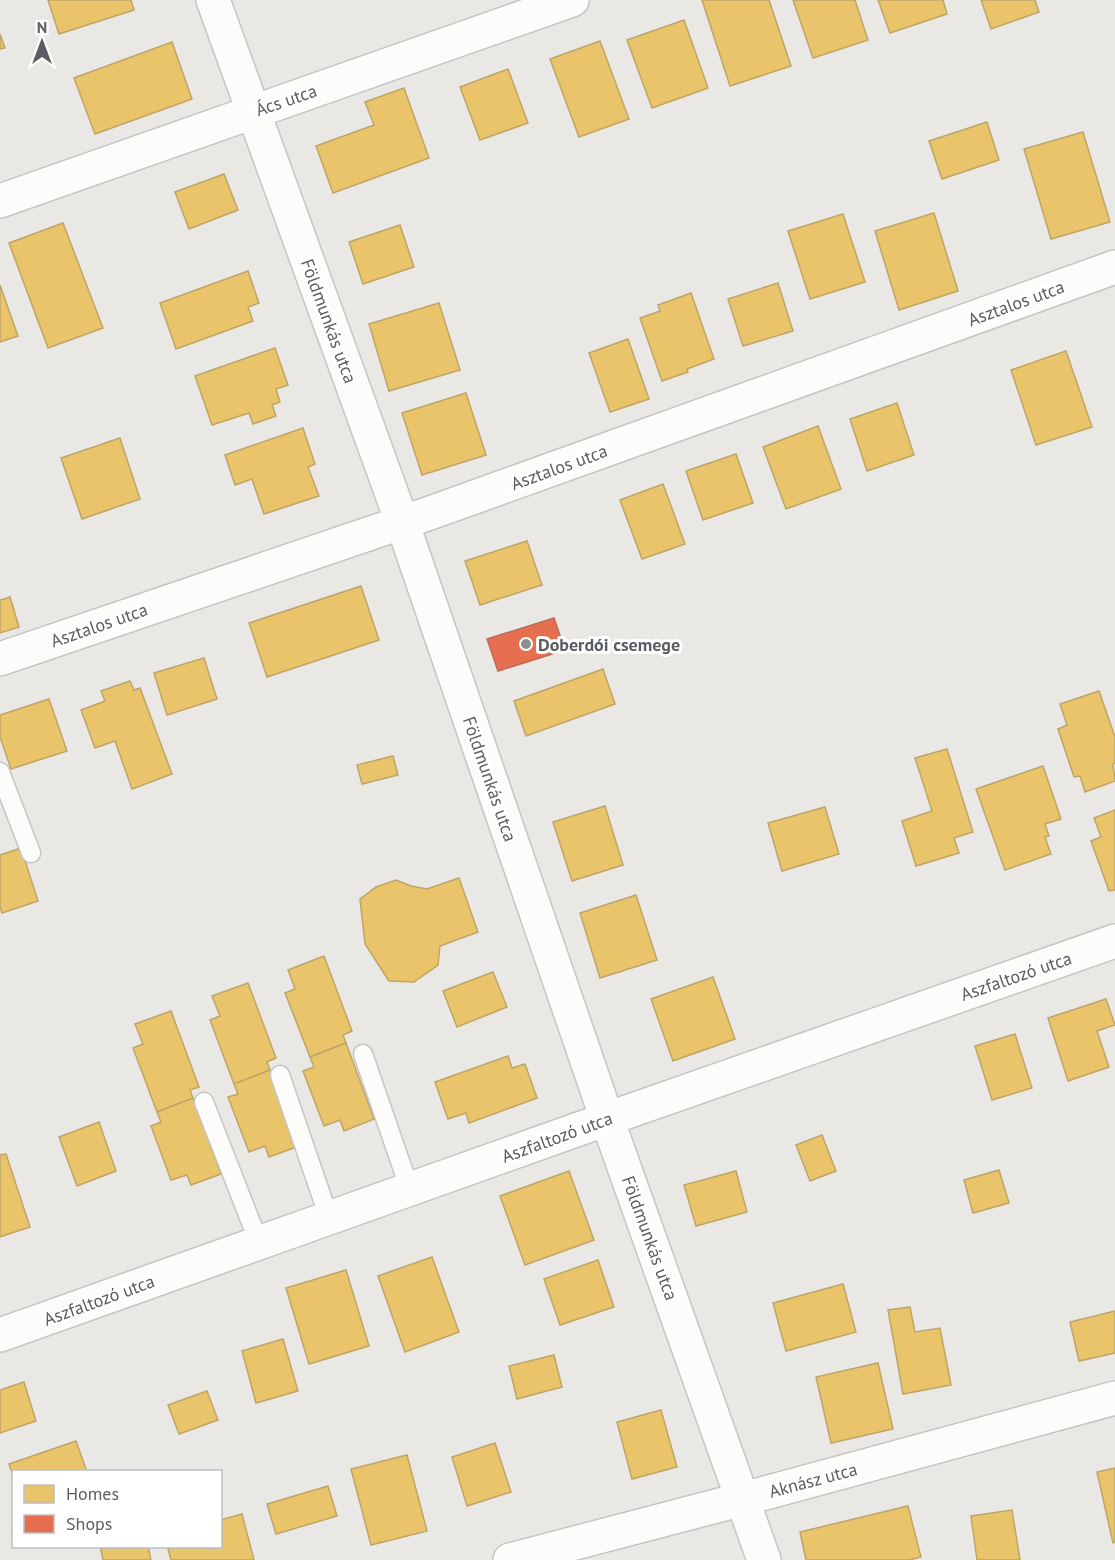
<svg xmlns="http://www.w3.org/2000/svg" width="1115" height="1560" viewBox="0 0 1115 1560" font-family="'PT Sans',sans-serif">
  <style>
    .homes { fill: #e9c46a; stroke: #bea567; stroke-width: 1.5 }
    .shops { fill: #e76f51; stroke: #bd6a56; stroke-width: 1.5 }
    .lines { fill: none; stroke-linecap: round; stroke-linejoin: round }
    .service-casing { stroke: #c5c5c5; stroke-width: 21 }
    .minor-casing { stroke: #c5c5c5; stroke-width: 36 }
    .service { stroke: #fcfcfb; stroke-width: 18 }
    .minor { stroke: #fcfcfb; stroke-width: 33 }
    .poi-dot { fill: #8c8e8f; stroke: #fff; stroke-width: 2 }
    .labels { text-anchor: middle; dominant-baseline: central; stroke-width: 6; stroke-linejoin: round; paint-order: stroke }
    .street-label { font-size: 18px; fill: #5a5d61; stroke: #fff }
    .poi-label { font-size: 18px; font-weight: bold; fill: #5a5d61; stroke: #fff; text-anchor: start }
  </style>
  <rect width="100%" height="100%" fill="#eae8e4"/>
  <g class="homes">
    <polygon points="48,0 131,0 134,10 59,34"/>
    <polygon points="702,0 769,0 791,66 730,86"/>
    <polygon points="793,0 855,0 868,40 813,58"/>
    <polygon points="878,0 943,0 947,14 890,33"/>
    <polygon points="981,0 1035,0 1039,12 991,29"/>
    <polygon points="684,20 708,88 652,108 627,40"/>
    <polygon points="0,34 5,48 0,49"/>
    <polygon points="600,41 629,119 579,137 550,59"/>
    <polygon points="172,42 192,99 95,134 74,78"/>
    <polygon points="508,69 528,123 480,140 460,87"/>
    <polygon points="404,88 429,158 333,193 316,146 374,125 365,102"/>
    <polygon points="987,122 999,160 942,179 929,141"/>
    <polygon points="1083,132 1110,222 1051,239 1024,149"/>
    <polygon points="224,174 238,210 189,229 175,192"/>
    <polygon points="934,213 958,291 899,310 875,231"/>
    <polygon points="843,214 865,282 810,299 788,231"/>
    <polygon points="63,223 103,328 48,348 9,243"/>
    <polygon points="400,225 414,267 363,284 349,242"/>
    <polygon points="248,271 259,303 248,307 253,321 176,349 160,303"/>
    <polygon points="778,283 793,331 743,346 728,299"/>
    <polygon points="0,285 18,336 0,342"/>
    <polygon points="691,293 714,359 687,369 688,372 662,381 640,318 660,311 658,305"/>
    <polygon points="439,303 460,370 389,391 369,324"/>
    <polygon points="628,339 649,399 610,412 589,353"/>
    <polygon points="275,348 288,385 276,389 280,402 272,405 276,416 253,424 249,413 212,425 195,376"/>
    <polygon points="1066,351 1092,427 1036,445 1011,370"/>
    <polygon points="466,393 486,455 422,475 402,413"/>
    <polygon points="897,403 914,455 867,471 850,419"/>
    <polygon points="818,426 841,489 786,509 763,447"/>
    <polygon points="303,428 315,464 308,467 319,496 264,514 252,479 235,485 225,455"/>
    <polygon points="120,438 140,499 82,519 61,458"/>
    <polygon points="736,454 753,503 703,520 686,471"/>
    <polygon points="663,484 685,544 642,559 620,500"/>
    <polygon points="527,541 542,585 480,605 465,561"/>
    <polygon points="361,586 379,640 267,677 249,623"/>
    <polygon points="10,597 19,627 0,633 0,600"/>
    <polygon points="204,658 217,699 167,715 154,673"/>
    <polygon points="603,669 615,704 526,736 514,701"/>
    <polygon points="130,681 134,690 140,688 172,774 132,789 115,741 95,748 81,710 105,701 101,691"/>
    <polygon points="1099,691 1115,737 1115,763 1113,764 1115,781 1085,792 1080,776 1074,777 1058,729 1067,725 1060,704"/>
    <polygon points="49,699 67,751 11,769 0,737 0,715"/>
    <polygon points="947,749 973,832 954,838 959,853 916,866 902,821 932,811 915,758"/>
    <polygon points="393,756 398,775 362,784 357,765"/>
    <polygon points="1043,766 1061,819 1045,824 1049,836 1045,837 1051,854 1005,870 976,789"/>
    <polygon points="605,806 623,865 572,881 553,822"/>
    <polygon points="825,807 839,854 782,871 768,823"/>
    <polygon points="1115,810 1115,890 1109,891 1091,841 1101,837 1094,818"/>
    <polygon points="21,848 38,901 2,913 0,907 0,855"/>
    <polygon points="459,878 478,932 440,946 438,965 414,982 389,981 365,944 360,899 376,887 396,880 411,886 427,889"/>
    <polygon points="636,895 657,960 600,978 580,913"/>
    <polygon points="324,956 352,1031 343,1035 346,1043 310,1057 285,993 295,989 288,970"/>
    <polygon points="493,972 507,1007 457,1027 443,991"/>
    <polygon points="713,977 735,1039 673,1061 651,999"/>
    <polygon points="248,983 276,1058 267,1062 270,1070 234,1084 210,1020 220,1016 212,996"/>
    <polygon points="1106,999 1115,1025 1097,1031 1109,1067 1068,1081 1048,1018"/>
    <polygon points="171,1011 199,1087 190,1090 193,1098 157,1112 133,1048 143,1044 135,1024"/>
    <polygon points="1015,1034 1032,1088 992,1100 975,1046"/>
    <polygon points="346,1043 374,1119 344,1131 340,1120 324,1126 303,1071 314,1067 310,1057"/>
    <polygon points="508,1056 512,1068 525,1064 537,1098 469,1123 466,1113 448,1119 435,1082"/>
    <polygon points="270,1070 299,1146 269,1157 265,1146 249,1152 228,1097 238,1094 234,1084"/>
    <polygon points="193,1098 221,1174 191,1185 187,1175 171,1180 151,1126 161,1122 157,1112"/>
    <polygon points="99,1122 116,1171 77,1186 59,1137"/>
    <polygon points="822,1135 836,1171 810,1181 796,1145"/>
    <polygon points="6,1154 30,1227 0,1237 0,1155"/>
    <polygon points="999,1170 1009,1203 973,1213 964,1180"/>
    <polygon points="569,1171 594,1240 525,1265 500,1196"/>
    <polygon points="736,1171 747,1212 696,1226 684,1185"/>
    <polygon points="432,1257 459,1332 405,1352 378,1276"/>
    <polygon points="598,1260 614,1307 560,1325 544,1279"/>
    <polygon points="346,1270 369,1346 309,1364 286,1288"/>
    <polygon points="843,1284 856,1332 786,1351 773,1303"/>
    <polygon points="910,1307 915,1332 940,1328 951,1385 903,1394 888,1310"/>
    <polygon points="1115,1311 1115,1353 1079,1361 1070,1322"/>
    <polygon points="283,1339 298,1391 256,1403 242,1351"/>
    <polygon points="554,1355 562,1387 517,1399 509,1366"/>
    <polygon points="878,1363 893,1429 831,1443 816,1377"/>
    <polygon points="24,1382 36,1421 0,1433 0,1390"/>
    <polygon points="207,1391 218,1420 179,1434 168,1405"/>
    <polygon points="661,1410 677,1467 632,1479 617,1422"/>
    <polygon points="76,1441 87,1472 14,1472 14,1478 9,1464"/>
    <polygon points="495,1443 511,1492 467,1506 452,1457"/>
    <polygon points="407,1455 427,1531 371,1545 351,1469"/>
    <polygon points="1115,1468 1115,1542 1113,1543 1097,1472"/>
    <polygon points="328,1486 337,1516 276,1534 267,1504"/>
    <polygon points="908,1506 921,1557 909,1560 806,1560 800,1532"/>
    <polygon points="1012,1510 1020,1560 977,1560 971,1516"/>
    <polygon points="242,1514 254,1560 171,1560 168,1549 176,1546 220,1546 220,1520"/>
    <polygon points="100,1546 148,1546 151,1560 103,1560"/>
  </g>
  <polygon class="shops" points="554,618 565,650 498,671 487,639"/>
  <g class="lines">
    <defs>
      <g id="service">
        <polyline points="0,772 31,853"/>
        <polyline points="363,1054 410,1190"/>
        <polyline points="280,1075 329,1218"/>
        <polyline points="204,1102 259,1243"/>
      </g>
      <g id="minor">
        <polyline points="213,0 402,522 607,1119 764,1560"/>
        <polyline points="0,201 572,0"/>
        <polyline points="0,659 430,513 1115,267"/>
        <polyline points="0,1335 607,1119 1115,941"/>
        <polyline points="510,1560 743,1499 1115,1398"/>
      </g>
    </defs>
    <use href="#service" class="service-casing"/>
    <use href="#minor" class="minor-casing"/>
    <use href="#service" class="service"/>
    <use href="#minor" class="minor"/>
  </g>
  <circle class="poi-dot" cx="526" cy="644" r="6"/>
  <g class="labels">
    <g class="street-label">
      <text transform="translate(286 100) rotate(-19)">Ács utca</text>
      <text transform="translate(1016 303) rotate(-20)">Asztalos utca</text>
      <text transform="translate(329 321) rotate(70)">Földmunkás utca</text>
      <text transform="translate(559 467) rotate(-20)">Asztalos utca</text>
      <text transform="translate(99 625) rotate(-19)">Asztalos utca</text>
      <text transform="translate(490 779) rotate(71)">Földmunkás utca</text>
      <text transform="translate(1016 976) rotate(-19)">Aszfaltozó utca</text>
      <text transform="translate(557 1137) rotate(-20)">Aszfaltozó utca</text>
      <text transform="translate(650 1238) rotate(70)">Földmunkás utca</text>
      <text transform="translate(99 1300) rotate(-20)">Aszfaltozó utca</text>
      <text transform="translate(813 1480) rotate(-15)">Aknász utca</text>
    </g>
    <g class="poi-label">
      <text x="538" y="644">Doberdói csemege</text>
    </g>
  </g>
  <rect x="12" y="1470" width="210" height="78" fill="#ffffff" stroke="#bdbec0" stroke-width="1.5"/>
  <rect x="24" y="1485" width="30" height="18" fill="#e9c46a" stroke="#bdbec0" stroke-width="1.5"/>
  <text x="66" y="1500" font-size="18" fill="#5a5d61">Homes</text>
  <rect x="24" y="1515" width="30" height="18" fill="#e76f51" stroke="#bdbec0" stroke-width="1.5"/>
  <text x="66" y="1530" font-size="18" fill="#5a5d61">Shops</text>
  <g transform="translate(42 42)" stroke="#ffffff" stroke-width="4.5" paint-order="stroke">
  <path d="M0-4.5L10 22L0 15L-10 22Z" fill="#5a5d61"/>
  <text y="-9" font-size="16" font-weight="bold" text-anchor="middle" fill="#5a5d61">N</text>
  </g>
</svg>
